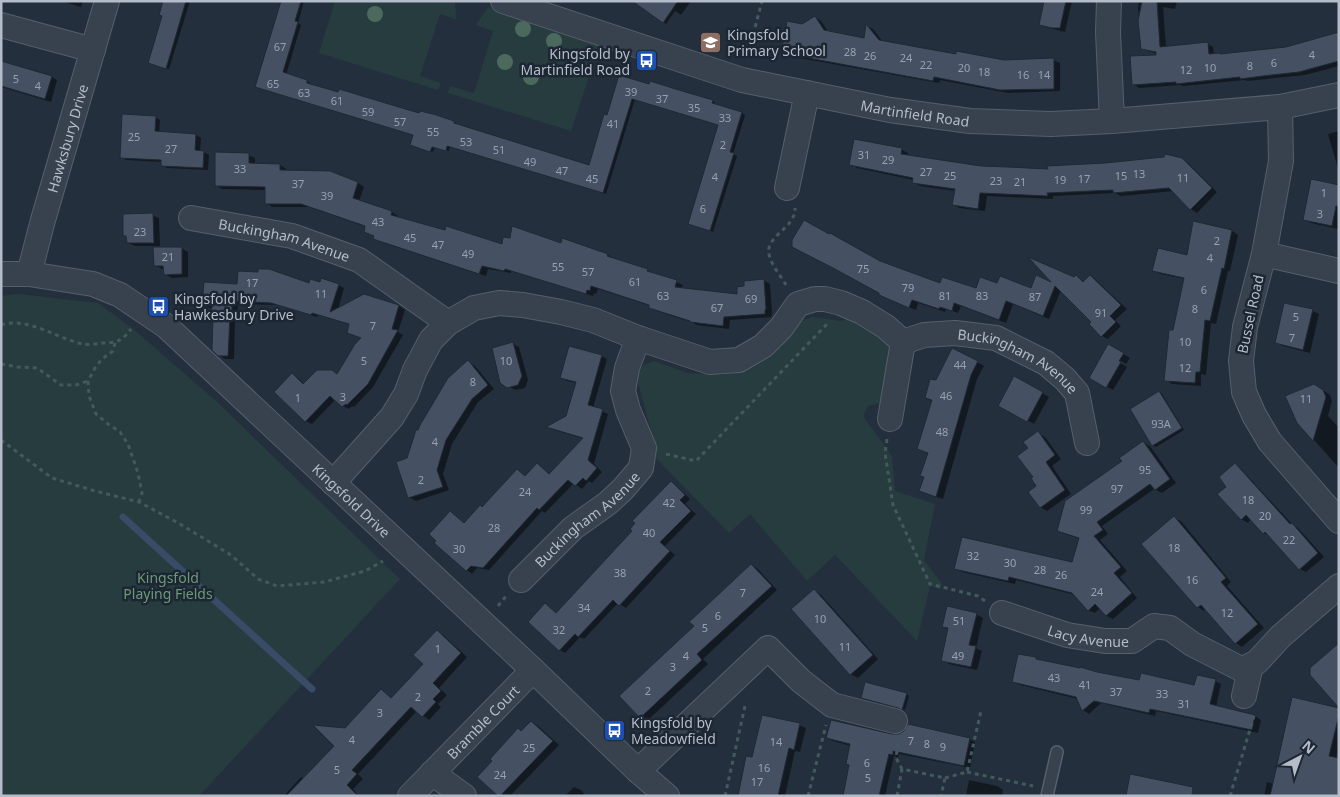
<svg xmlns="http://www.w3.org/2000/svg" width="1340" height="797" viewBox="0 0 1340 797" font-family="'Noto Sans',sans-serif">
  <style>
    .green { fill: #263c3f }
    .shadow { fill: #0007 }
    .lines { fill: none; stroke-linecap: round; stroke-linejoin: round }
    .stream { stroke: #394c67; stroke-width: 7 }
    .building { fill: #455162; stroke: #1f2835 }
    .lane-casing { stroke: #565f6c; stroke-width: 14 }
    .street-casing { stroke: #565f6c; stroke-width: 26 }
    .path { stroke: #44595c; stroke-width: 3; stroke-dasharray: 4 4; stroke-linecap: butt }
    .lane { stroke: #38414e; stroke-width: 11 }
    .street { stroke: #38414e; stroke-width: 24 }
    .tree { fill: #4b6a5d }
    .labels { text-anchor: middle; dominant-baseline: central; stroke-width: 5; stroke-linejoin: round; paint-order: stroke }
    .number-label { font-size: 11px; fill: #98a1af }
    .poi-label { font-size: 14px; fill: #b4bcc9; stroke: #1d2633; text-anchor: start }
    .street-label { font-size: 14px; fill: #b4bcc9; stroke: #1d2633 }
    .park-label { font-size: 14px; fill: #6b9a76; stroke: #1d2633 }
  </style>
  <rect width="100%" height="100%" fill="#242f3e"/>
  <g class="green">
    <polygon points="335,1 455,1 456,19 440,14 420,76 441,83 438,90 319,53"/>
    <polygon points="488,7 600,43 571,131 448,93 450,86 474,93 493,31 476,25"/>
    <polygon points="18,294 98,303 132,328 215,400 400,579 199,796 1,796 1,296"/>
    <polygon points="812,317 841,321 852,317 864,322 892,348 882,402 868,406 863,416 892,456 895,491 935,504 924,560 942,584 941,589 930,586 917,641 835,555 807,581 750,514 729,533 655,457 653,439 638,382 637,376 642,366 654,361 688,373 722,375 747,371 771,357 783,344 797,323"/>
  </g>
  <g class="shadow">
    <polygon points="61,1 83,1 81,7"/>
    <polygon points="165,1 190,1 169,69 152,64 164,16"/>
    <polygon points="283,1 304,1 298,23 301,25 286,75 307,81 310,83 309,85 401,110 454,122 457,124 456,126 590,166 608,117 650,85 681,92 713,101 715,103 715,105 742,113 745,115 733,154 737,156 713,232 692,225 719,125 635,99 606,194 450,146 449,151 435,147 433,152 411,145 414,135 257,87"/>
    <polygon points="647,1 691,1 681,15 675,11 666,24 663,22"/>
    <polygon points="1045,1 1072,1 1065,32 1046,27 1040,24"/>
    <polygon points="1139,1 1177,1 1175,9 1163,7 1166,47 1207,43 1213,47 1214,55 1222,55 1286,48 1339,34 1339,66 1305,75 1247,81 1245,80 1183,86 1180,85 1139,88 1134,84 1157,56 1158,54 1148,51 1142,48 1138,8"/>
    <polygon points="815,17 821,21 829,33 865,40 867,26 873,29 883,42 957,56 1004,61 1053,60 1060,63 1060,91 1008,93 940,80 939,83 788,56 782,53 802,26"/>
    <polygon points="1,62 52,77 57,80 51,102 1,87"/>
    <polygon points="155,117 160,120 159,133 196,135 201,138 200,152 204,152 209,155 208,170 167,168 162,165 162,162 126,160 121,157"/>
    <polygon points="1339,131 1339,172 1328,134"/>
    <polygon points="855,140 902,150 908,153 908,156 981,167 1049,170 1181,159 1188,163 1217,192 1197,213 1191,209 1174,191 1121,196 1115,193 1053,196 1053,199 987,196 985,211 959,208 953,204 956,191 920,186 914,182 914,180 857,168 851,164"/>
    <polygon points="248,155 255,158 255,164 280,165 286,169 286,172 358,183 364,187 359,201 392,212 398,216 397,218 503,245 562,244 608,255 614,259 614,260 647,270 654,274 676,282 683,285 681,289 739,295 763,280 770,284 772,313 771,317 730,320 729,329 697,325 691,322 657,311 650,307 651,306 598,289 596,294 594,293 593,296 511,271 511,273 488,269 486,276 381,242 375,236 365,231 366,227 309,207 273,207 266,203 266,190 222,189 216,185"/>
    <polygon points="1339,186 1338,229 1311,223 1305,220"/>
    <polygon points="152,215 159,218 160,246 135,246 128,243 128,237 125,235"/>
    <polygon points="1194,223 1232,231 1238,235 1230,271 1228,271 1216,324 1211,323 1206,375 1201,374 1201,386 1172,384 1166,380 1174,331 1185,279 1160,274 1154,271 1188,257"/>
    <polygon points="181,248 188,252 188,277 172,278 165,274 165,269 162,269 155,265"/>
    <polygon points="880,262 941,284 976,289 997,285 1032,289 1056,285 1074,278 1076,276 1084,282 1090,276 1096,280 1127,309 1115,320 1121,326 1108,339 1102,336 1093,322 1061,290 1049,319 1013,304 1006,323 961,306 958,313 946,309 945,312 918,303 916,310 886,298"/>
    <polygon points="321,284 338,285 344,288 338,310 364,295 399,306 405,310 398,332 403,335 373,387 354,407 352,406 349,409 343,406 336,399 312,424 306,421 292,374 298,378 305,385 332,371 339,375 362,338 348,333 351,325 318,315 317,317 278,305 238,304 237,320 235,320 234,359 225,359 219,355 213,308 210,308 204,305 238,285"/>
    <polygon points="1313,311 1319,314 1310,353 1283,346 1276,343"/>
    <polygon points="513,344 519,347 528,380 525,388 515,390 508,386"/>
    <polygon points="1109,345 1130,358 1126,364 1114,357 1113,359 1127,367 1113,390 1090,377"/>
    <polygon points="601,356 607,359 593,408 608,414 594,464 602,472 592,483 589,481 582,489 574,483 545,513 542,511 489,570 477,568 472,574 467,570 450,512 465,524 482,508 518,470 526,477 538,464 550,474 584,439 554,430 549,427 567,417 577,383 567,381 562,378"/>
    <polygon points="468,362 475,366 494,389 478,402 452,444 443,474 449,490 416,501 409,497 408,459 419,432"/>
    <polygon points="977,362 984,366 977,379 943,499 927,494 921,490 925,477 929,454 918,449 933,402 926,398 936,382"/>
    <polygon points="1015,378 1049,397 1034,424 1000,405"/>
    <polygon points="1321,389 1330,395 1332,401 1328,416 1339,428 1339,468 1298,422"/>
    <polygon points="1159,392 1162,394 1184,430 1156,447 1153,445 1132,409"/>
    <polygon points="1038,433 1045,437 1061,459 1052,466 1071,494 1047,511 1040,507 1038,486 1035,478 1030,448"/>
    <polygon points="1143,443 1150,446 1176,483 1162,493 1154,489 1102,526 1108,534 1100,540 1127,571 1120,577 1137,598 1113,619 1107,616 1100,608 1095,613 1088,610 1075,595 1016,580 1015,584 962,572 956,569 1073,563 1080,539 1065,534 1058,530 1123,462"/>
    <polygon points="1235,465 1241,469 1293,525 1298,528 1324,557 1306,572 1300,569 1269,536 1264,533 1251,519 1248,523 1241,519 1227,487"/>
    <polygon points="671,483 676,486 690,499 685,504 696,514 665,546 675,555 626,608 618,603 584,639 580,637 565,653 560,650 557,614 634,531"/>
    <polygon points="1174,518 1181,521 1231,582 1227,586 1264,628 1242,647 1236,643 1206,609 1204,611 1198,607"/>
    <polygon points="752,565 758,569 777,590 703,659 708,664 647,721 640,717 695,627"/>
    <polygon points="814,591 820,594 878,659 858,678 851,674 793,609"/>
    <polygon points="976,614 983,618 976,648 982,651 977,670 949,664 943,660 949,630 943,626"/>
    <polygon points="437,632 443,635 467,657 439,688 447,695 438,704 441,707 429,720 417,711 358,774 363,779 353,789 356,792 353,796 284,796 301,777 304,779 336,746 345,729 381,691 392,698 425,664"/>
    <polygon points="1035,659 1039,660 1140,682 1195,686 1215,681 1221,684 1216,707 1255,716 1261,720 1258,733 1156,711 1155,716 1101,703 1089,714 1083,710 1078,699 1020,685 1014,682"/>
    <polygon points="906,694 909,696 905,710 863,698"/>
    <polygon points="1339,709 1339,745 1336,758 1339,796 1264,796 1267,782 1274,784"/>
    <polygon points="532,722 538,726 559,745 510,796 500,796 522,732"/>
    <polygon points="799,725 806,728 800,752 795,751 785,796 739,796 753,758"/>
    <polygon points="892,736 969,739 975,742 970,768 899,754 898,757 894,756 885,796 844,796 851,765 851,746 833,741 827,738"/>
    <polygon points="969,780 997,786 1003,790 1002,796 966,796"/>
    <polygon points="574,787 581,790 586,796 565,796"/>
  </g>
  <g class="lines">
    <polyline class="stream" points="123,517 312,689"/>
  </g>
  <g class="building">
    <polygon points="163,1 186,1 166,69 148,63 162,16 159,15"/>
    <polygon points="281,1 301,1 295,21 298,22 283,72 307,80 307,83 338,92 339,89 402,108 419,113 420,111 433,114 454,121 454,123 589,165 604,114 607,115 619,75 649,84 650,81 682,91 713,100 712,103 742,112 730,152 734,153 710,231 688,224 718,125 632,99 603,193 447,146 446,151 432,147 430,152 410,145 413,135 255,87"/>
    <polygon points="632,1 678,1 663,23"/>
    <polygon points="1044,1 1066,1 1060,28 1052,28 1039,25"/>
    <polygon points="1142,1 1157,1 1160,47 1208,42 1209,54 1220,53 1220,54 1286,47 1339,32 1339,61 1299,72 1263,76 1240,79 1240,77 1176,84 1176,82 1132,85 1130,56 1156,55 1156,52 1141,49 1138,21"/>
    <polygon points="815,16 824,30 864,38 866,24 879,40 956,54 956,51 1004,60 1054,58 1054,89 1000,90 934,77 933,81 781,53 787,21 802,24"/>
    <polygon points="1,61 52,76 45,99 1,86"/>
    <polygon points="122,114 156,116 155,131 196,134 195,150 204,151 203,168 161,166 161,160 120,158"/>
    <polygon points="854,139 902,148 901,154 981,166 1008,167 1048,169 1047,166 1105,163 1164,157 1165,154 1182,158 1212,188 1190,210 1169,188 1113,193 1113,190 1047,193 1048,196 980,193 978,209 952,205 955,189 912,183 913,178 849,165"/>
    <polygon points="215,152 249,153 249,163 280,164 280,170 330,171 358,182 353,198 392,211 391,215 445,230 446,226 502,244 503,237 510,238 512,226 561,243 562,238 608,254 607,256 648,269 647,271 677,280 675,287 737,294 737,287 744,286 744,281 764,279 766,309 765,310 765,314 724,317 723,326 690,322 690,321 649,308 649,305 591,286 590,291 587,290 586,294 505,269 504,271 482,266 479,274 373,239 374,236 364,232 365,226 301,204 265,204 265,187 215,186"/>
    <polygon points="1311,179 1339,185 1339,206 1336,206 1332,226 1303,220"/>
    <polygon points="153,213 154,243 127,243 126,236 123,236 123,214"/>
    <polygon points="804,220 829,234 830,233 880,261 940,283 942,277 976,288 980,277 997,283 1000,276 1031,288 1036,275 1051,282 1028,257 1074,277 1076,275 1083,282 1090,275 1121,305 1110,316 1116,322 1101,337 1089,324 1091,322 1055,286 1043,316 1006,301 999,320 954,303 952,311 940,307 939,309 912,300 909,308 879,295 879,293 833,268 792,247 792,240"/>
    <polygon points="1193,221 1232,230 1224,269 1222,268 1210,321 1205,320 1200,372 1196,372 1195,383 1164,381 1169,330 1173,330 1184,278 1152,271 1158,248 1187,255"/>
    <polygon points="153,247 182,247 182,274 164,275 163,266 154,266"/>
    <polygon points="258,269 269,269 309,283 310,279 320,282 321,278 339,284 330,312 364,294 399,305 392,329 398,330 368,384 347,405 346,404 342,407 330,396 305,422 274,392 292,373 303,384 317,370 332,370 337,374 355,344 361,338 347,333 349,324 312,313 311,315 271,303 232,301 232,317 230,317 228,356 218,356 212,350 213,316 211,316 212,306 202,306 204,282 237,284 238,271 258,272"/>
    <polygon points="1284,303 1313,309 1303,350 1275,343"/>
    <polygon points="513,342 522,376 518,385 507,388 500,383 492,348"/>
    <polygon points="1108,344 1124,353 1119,361 1121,362 1106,388 1089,378"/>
    <polygon points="569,346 602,355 588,405 603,409 588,460 597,468 586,481 583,478 575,486 568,480 539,510 537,508 483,568 471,566 466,571 434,543 436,541 429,534 450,511 464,523 480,505 482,507 517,469 525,476 537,463 549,474 583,438 546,427 566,416 576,382 560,378"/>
    <polygon points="952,348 978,361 971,375 936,497 919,491 924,477 920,476 928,453 917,449 932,400 925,398 930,379 936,380"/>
    <polygon points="468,360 488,385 472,399 446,440 437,470 443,487 408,498 396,462 407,458 416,430 418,430 420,425 448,378"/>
    <polygon points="1014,376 1043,392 1027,422 998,406"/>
    <polygon points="1314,384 1323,390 1326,397 1313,441 1297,423 1285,396"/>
    <polygon points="1159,391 1182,428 1152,446 1130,409"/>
    <polygon points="1038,431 1055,455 1046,462 1065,490 1040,508 1028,492 1036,486 1031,478 1033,477 1017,456 1028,448 1023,442"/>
    <polygon points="1143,441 1170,479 1155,490 1150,484 1097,522 1103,530 1094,536 1121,567 1114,573 1132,593 1106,616 1095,604 1088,611 1072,593 1009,577 1008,581 954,569 962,537 1072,562 1079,538 1057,531 1065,501 1122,461 1119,458"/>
    <polygon points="1235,463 1290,524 1292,523 1318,553 1299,570 1265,532 1263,534 1246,515 1241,520 1217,494 1226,487 1219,477"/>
    <polygon points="671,481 685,495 680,500 691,511 660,542 670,551 619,606 613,600 578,637 575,634 559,651 528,622 545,603 556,613 632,531 630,529 635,523 632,521"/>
    <polygon points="1174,516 1226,578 1221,582 1258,624 1235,644 1201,605 1197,608 1141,544"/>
    <polygon points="751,564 772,586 697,654 702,660 640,718 619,696 694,626 689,622"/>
    <polygon points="814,589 873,655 850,675 791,609"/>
    <polygon points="947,606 977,613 969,645 976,646 971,667 941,661 948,628 942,627"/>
    <polygon points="437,630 461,653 433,683 441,691 433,699 436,702 422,717 411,707 352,770 357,774 347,785 358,796 286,796 334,746 313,725 345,728 381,689 391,698 423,664 413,655"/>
    <polygon points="1339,643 1339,708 1310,675 1310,668"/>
    <polygon points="1018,654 1036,657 1036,659 1080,668 1080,667 1097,672 1139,680 1141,673 1194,685 1197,675 1216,679 1210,704 1255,715 1252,730 1150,709 1149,713 1094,701 1082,711 1076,697 1012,682"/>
    <polygon points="865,682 907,693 902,710 898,708 861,698"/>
    <polygon points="1292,697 1339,708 1339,715 1329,756 1339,758 1339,796 1270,796"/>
    <polygon points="762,715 800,723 794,750 789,748 778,796 738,796 746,756 752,757"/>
    <polygon points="831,720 892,734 899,734 904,731 908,724 970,738 964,766 893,751 893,755 889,754 879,796 843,796 849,765 846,764 850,744 826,738"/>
    <polygon points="531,721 553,741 500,796 498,796 477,777 492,761 490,759 518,728 521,731"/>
    <polygon points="1130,774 1193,787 1192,796 1126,796"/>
  </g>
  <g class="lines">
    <defs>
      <polyline id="lane" points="1047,796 1057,752"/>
      <g id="street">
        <path id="s1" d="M 503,1 L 742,80 L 890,110 L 970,121 L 1051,124 L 1112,121 L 1280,107 L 1339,95"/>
        <polyline points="1109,1 1108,32 1112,121"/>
        <polyline points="1,25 93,50"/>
        <polyline points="1280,107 1281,161 1264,254 1245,327 1241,361 1244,392 1254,415 1270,442 1339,521"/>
        <polyline points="787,188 807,93"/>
        <path id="s2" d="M 191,218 L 292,236 L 359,260 L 448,323"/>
        <polyline points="1264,254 1339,271"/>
        <path id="s3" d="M 1,274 L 29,274 L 93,284 L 120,295 L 166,326 L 533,670 L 638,771 L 667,796"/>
        <path id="s4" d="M 29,274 L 43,220 L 107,1"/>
        <polyline points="890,419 903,342"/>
        <path id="s5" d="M 333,483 L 392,417 L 406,394 L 415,370 L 431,340 L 448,323 L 474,308 L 499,303 L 523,305 L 561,312 L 593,320 L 638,338 L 710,362 L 739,360 L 763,346 L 781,328 L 798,304 L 815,299 L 825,299 L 841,303 L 862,312 L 886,327 L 903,342 L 924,335 L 955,333 L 996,338 L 1046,363 L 1065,379 L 1077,393 L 1087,443"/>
        <path id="s6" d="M 521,580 L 573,528 L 608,503 L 623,489 L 641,468 L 644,448 L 628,410 L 623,391 L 627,368 L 638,338"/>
        <path id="s7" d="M 1002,613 L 1067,635 L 1105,641 L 1132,641 L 1154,626 L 1170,628 L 1192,644 L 1243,670 L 1257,662 L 1281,636 L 1339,586"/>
        <polyline points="1244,696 1251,665"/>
        <polyline points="638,771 768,648 801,681 832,705 895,721"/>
        <polyline points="432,773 464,796"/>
        <path id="s8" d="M 410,796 L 533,670"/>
      </g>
    </defs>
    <use href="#lane" class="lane-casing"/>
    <use href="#street" class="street-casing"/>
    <g class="path">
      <polyline points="747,58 762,1"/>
      <path d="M 786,285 C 781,276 771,265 769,254 C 765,236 796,228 795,208"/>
      <path d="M 1,325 C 27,316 58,339 83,344 C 89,345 96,344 102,343 C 117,343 122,341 131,329"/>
      <polyline points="115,343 113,351 102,359 95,368 88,381 89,396 96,414 108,424 120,432 128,444 138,473 142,493 139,502"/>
      <polyline points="1,364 18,367 37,368 61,385 76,385 88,381"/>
      <polyline points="887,439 885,453 893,505 930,584 978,596 985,601"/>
      <polyline points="1,440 52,478 95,491 139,502 180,524 231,555 258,579 277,586 324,582 365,571 383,561"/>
      <polyline points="666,454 696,461 827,324"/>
      <polyline points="498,606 507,595"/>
      <polyline points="898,743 896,758 902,769"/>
      <polyline points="967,772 1033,786"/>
      <polyline points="945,778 967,772 981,711"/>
      <polyline points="725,796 745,706"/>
      <polyline points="808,796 826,725"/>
      <polyline points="897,796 902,769 945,778 941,796"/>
      <polyline points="1230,796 1254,716"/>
    </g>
    <use href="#lane" class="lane"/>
    <use href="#street" class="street"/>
  </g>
  <g class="tree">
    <circle cx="375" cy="14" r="8"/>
    <circle cx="523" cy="29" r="8"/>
    <circle cx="554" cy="41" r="8"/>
    <circle cx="505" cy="62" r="8"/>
    <circle cx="531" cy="77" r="8"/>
  </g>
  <defs>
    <symbol id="school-square" viewBox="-11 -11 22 22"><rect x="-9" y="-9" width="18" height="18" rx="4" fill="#8d6e63" stroke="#1d2633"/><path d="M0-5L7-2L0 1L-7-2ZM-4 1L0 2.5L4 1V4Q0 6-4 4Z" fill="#fff"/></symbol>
    <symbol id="bus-square" viewBox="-11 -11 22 22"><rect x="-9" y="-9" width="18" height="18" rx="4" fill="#1a4fb4" stroke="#1d2633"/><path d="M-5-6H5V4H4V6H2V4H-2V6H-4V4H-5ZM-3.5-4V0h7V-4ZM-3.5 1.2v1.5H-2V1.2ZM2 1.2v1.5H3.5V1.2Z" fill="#fff"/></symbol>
  </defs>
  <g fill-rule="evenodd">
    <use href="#school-square" x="698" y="30" width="25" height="25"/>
    <use href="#bus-square" x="634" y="48" width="25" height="25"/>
    <use href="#bus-square" x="146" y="294" width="25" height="25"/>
    <use href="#bus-square" x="602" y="718" width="25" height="25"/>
  </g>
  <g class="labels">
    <g class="number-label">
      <text x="280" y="46">67</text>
      <text x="850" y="51">28</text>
      <text x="1312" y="54">4</text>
      <text x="870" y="55">26</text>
      <text x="906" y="57">24</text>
      <text x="1274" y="62">6</text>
      <text x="926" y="64">22</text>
      <text x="1250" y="65">8</text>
      <text x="964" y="67">20</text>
      <text x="1210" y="67">10</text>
      <text x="1186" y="69">12</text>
      <text x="984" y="71">18</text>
      <text x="1023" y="74">16</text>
      <text x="1044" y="74">14</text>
      <text x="16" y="78">5</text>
      <text x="273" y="83">65</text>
      <text x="38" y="85">4</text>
      <text x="631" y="91">39</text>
      <text x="304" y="92">63</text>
      <text x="662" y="98">37</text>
      <text x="337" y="100">61</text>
      <text x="694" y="107">35</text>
      <text x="368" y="111">59</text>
      <text x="725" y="117">33</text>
      <text x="400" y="121">57</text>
      <text x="613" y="123">41</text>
      <text x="433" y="131">55</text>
      <text x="134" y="136">25</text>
      <text x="466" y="141">53</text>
      <text x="723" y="144">2</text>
      <text x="171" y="148">27</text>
      <text x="499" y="149">51</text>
      <text x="864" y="154">31</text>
      <text x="888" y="159">29</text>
      <text x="530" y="161">49</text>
      <text x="240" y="168">33</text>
      <text x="562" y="170">47</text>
      <text x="926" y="171">27</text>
      <text x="1139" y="173">13</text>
      <text x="950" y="175">25</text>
      <text x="1121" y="175">15</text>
      <text x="715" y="176">4</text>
      <text x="1183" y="177">11</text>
      <text x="592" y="178">45</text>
      <text x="1084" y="178">17</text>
      <text x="1060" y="179">19</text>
      <text x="996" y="180">23</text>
      <text x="1020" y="181">21</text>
      <text x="298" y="183">37</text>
      <text x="1324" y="192">1</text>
      <text x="327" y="195">39</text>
      <text x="703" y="208">6</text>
      <text x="1320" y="213">3</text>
      <text x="378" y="221">43</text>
      <text x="140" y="231">23</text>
      <text x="410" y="237">45</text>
      <text x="1217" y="240">2</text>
      <text x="438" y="244">47</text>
      <text x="468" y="253">49</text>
      <text x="168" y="256">21</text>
      <text x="1210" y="257">4</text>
      <text x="558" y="266">55</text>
      <text x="863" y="268">75</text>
      <text x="588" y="271">57</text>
      <text x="635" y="281">61</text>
      <text x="252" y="282">17</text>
      <text x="908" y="287">79</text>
      <text x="1204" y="289">6</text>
      <text x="321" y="293">11</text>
      <text x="663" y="295">63</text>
      <text x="945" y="295">81</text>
      <text x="982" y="295">83</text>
      <text x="1035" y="296">87</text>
      <text x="751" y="298">69</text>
      <text x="717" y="307">67</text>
      <text x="1195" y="308">8</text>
      <text x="1101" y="312">91</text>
      <text x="1296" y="316">5</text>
      <text x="373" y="325">7</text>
      <text x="1292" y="337">7</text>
      <text x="1185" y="341">10</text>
      <text x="364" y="360">5</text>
      <text x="506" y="360">10</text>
      <text x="960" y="364">44</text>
      <text x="1185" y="367">12</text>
      <text x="473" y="381">8</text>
      <text x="946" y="395">46</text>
      <text x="343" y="396">3</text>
      <text x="298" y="397">1</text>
      <text x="1306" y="398">11</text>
      <text x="1161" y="423">93A</text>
      <text x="942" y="431">48</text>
      <text x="435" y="441">4</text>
      <text x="1145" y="469">95</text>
      <text x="421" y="479">2</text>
      <text x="1117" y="488">97</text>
      <text x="525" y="491">24</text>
      <text x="1248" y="499">18</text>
      <text x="669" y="502">42</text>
      <text x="1086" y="509">99</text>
      <text x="1265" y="515">20</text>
      <text x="494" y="527">28</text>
      <text x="649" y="532">40</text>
      <text x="1289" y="539">22</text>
      <text x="1174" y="547">18</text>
      <text x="459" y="548">30</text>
      <text x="973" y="555">32</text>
      <text x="1010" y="562">30</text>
      <text x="1040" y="569">28</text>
      <text x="620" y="572">38</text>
      <text x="1061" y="574">26</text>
      <text x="1192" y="579">16</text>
      <text x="1097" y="591">24</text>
      <text x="743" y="592">7</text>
      <text x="584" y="607">34</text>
      <text x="1227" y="612">12</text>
      <text x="718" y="615">6</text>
      <text x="820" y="618">10</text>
      <text x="959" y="620">51</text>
      <text x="705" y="627">5</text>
      <text x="559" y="629">32</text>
      <text x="845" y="646">11</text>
      <text x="438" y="648">1</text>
      <text x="686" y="655">4</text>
      <text x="958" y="655">49</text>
      <text x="673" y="666">3</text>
      <text x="1054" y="677">43</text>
      <text x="1085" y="684">41</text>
      <text x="648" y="690">2</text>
      <text x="1116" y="691">37</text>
      <text x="1162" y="693">33</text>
      <text x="418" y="696">2</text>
      <text x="1184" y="703">31</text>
      <text x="380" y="712">3</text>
      <text x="352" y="739">4</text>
      <text x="911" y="740">7</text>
      <text x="776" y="741">14</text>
      <text x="927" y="743">8</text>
      <text x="943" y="746">9</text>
      <text x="529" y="747">25</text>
      <text x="867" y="762">6</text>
      <text x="764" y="767">16</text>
      <text x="337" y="769">5</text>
      <text x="500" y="774">24</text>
      <text x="868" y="777">5</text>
      <text x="757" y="781">17</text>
    </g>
    <g class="poi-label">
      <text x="727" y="34">Kingsfold<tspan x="727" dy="16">Primary School</tspan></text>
      <text x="630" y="53" text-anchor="end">Kingsfold by<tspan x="630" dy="16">Martinfield Road</tspan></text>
      <text x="174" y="298">Kingsfold by<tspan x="174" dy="16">Hawkesbury Drive</tspan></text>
      <text x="631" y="722">Kingsfold by<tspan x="631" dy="16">Meadowfield</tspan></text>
    </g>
    <g class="street-label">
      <text stroke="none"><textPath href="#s1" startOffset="428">Martinfield Road</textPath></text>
      <text stroke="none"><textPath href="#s4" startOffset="141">Hawksbury Drive</textPath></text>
      <text stroke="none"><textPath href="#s2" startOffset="96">Buckingham Avenue</textPath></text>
      <text transform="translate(1250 314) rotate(-78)">Bussel Road</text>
      <text stroke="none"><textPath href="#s5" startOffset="828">Buckingham Avenue</textPath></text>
      <text stroke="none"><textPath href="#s3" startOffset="432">Kingsfold Drive</textPath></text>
      <text stroke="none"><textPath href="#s6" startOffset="90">Buckingham Avenue</textPath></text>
      <text stroke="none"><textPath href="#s7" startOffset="90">Lacy Avenue</textPath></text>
      <text stroke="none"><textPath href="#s8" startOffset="104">Bramble Court</textPath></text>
    </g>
    <g class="park-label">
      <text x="168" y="577">Kingsfold<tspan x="168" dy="16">Playing Fields</tspan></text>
    </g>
  </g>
  <rect width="1340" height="797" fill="none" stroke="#b4bcc9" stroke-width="5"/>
  <g transform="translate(1300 757) rotate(41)" stroke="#1d2633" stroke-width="4" paint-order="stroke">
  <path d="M0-4L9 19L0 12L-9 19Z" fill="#b4bcc9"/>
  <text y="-8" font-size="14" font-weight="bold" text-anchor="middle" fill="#b4bcc9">N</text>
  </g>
</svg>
